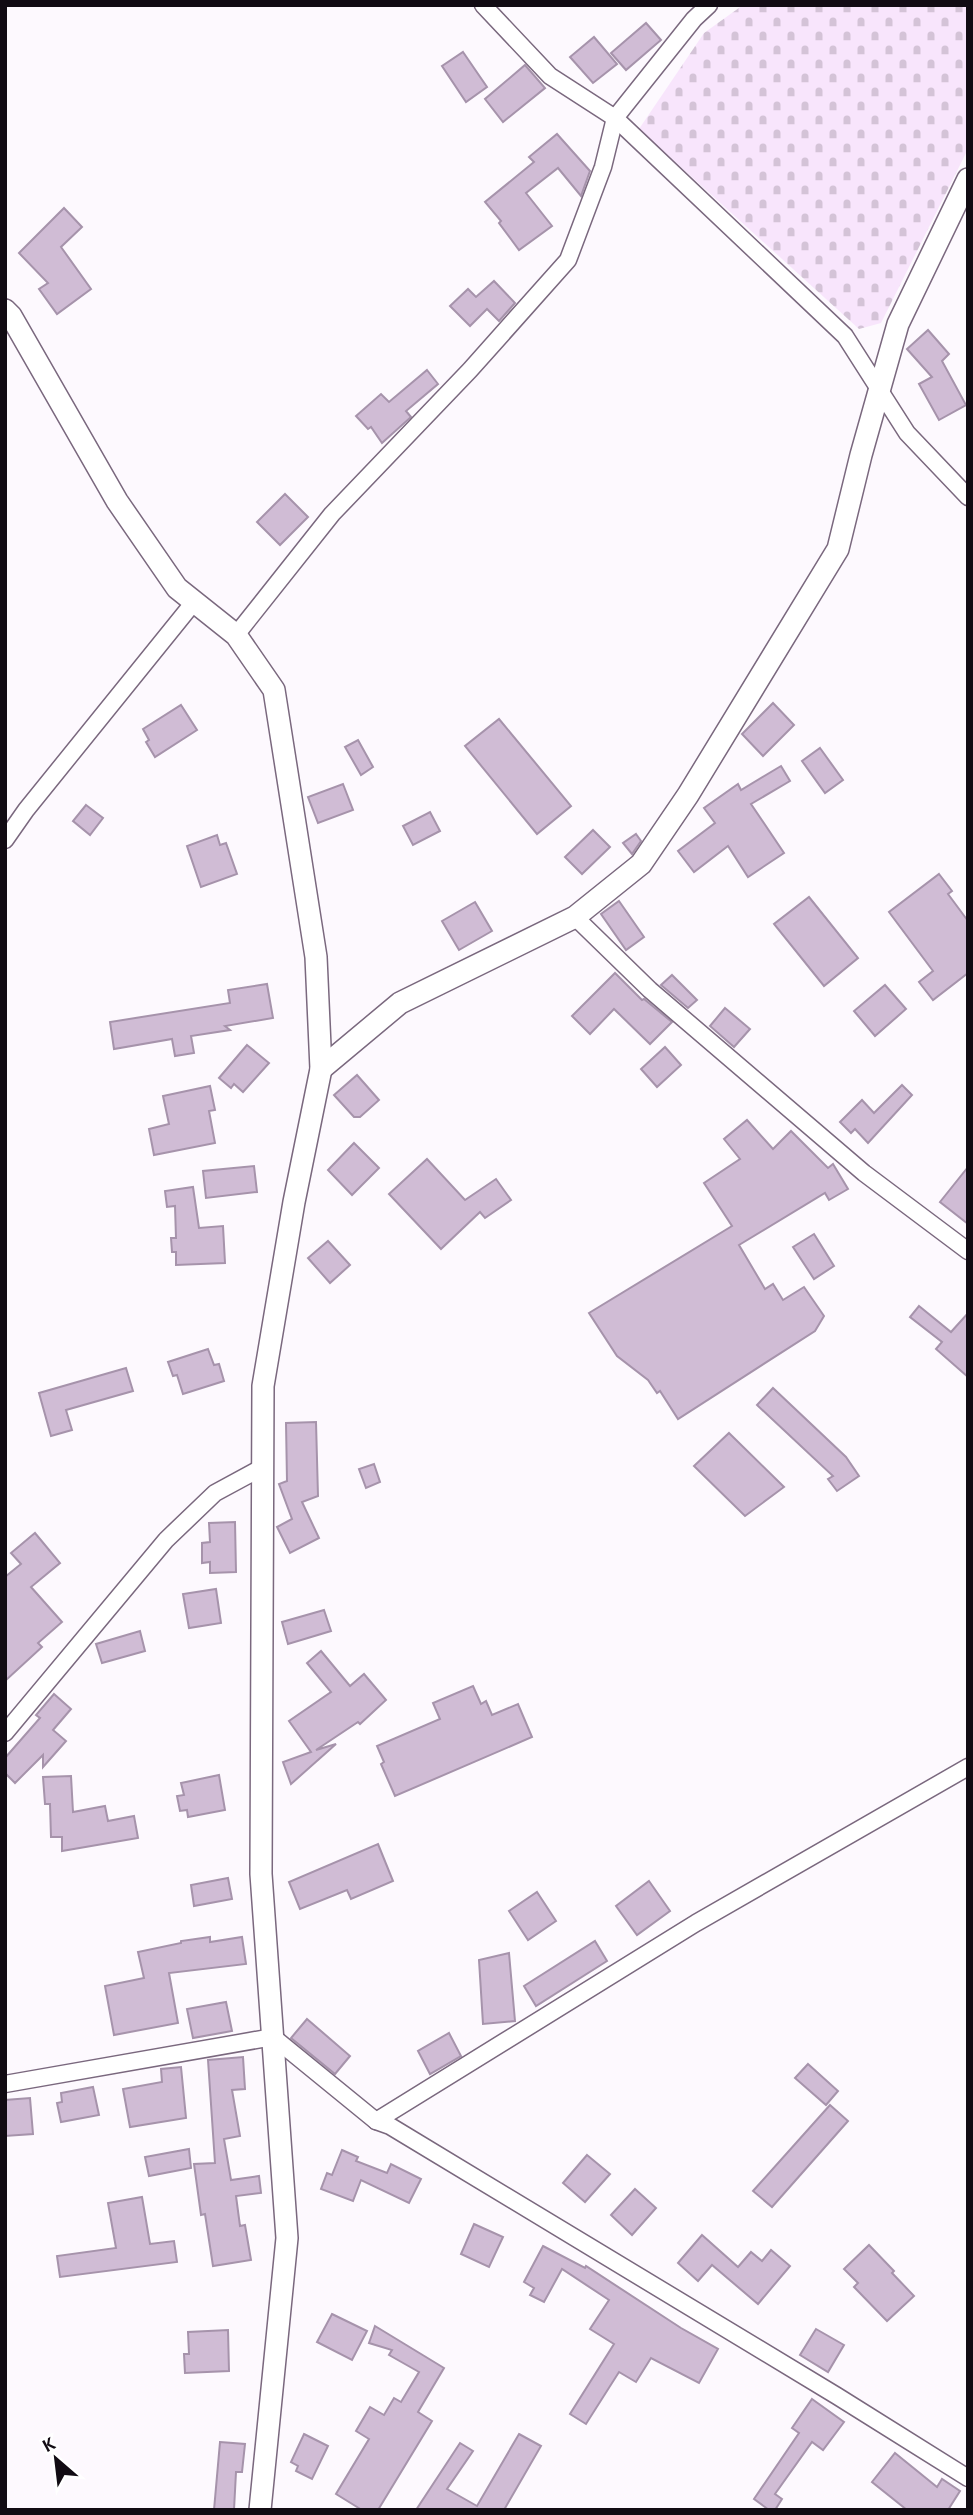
<svg xmlns="http://www.w3.org/2000/svg" width="973" height="2515" viewBox="0 0 973 2515" font-family="'Alegreya Sans',sans-serif">
  <style>
    .cemetery { fill: url(#cemetery-stones) }
    .building { fill: #d0bcd5; stroke: #a693ab; stroke-width: 2 }
    .lines { fill: none; stroke-linecap: round; stroke-linejoin: round }
    .street-casing { stroke: #7a687e; stroke-width: 19 }
    .secondary-casing { stroke: #7a687e; stroke-width: 24 }
    .street { stroke: #fff; stroke-width: 16 }
    .secondary { stroke: #fff; stroke-width: 21 }
  </style>
  <defs>
    <pattern id="cemetery-stones" width="16" height="16" patternUnits="userSpaceOnUse" patternTransform="scale(1.75)"><rect width="16" height="16" fill="#f8e5fc"/><path d="M2 7V4a2 2 0 0 1 4 0v3zM10 15v-3a2 2 0 0 1 4 0v3z" fill="#d4c3d7"/></pattern>
  </defs>
  <rect width="100%" height="100%" fill="#fdf9fe"/>
  <polygon class="cemetery" points="743,5 968,5 968,149 881,323 859,329 639,129 704,33"/>
  <g class="building">
    <polygon points="646,23 661,40 626,70 611,53"/>
    <polygon points="594,37 617,64 593,83 570,57"/>
    <polygon points="463,52 487,87 466,102 442,66"/>
    <polygon points="525,65 545,88 503,122 485,99"/>
    <polygon points="557,134 590,171 581,196 558,168 526,193 552,226 519,250 499,223 501,221 485,202 534,162 529,157"/>
    <polygon points="64,208 82,227 61,247 91,289 57,314 39,289 48,283 19,253"/>
    <polygon points="494,281 515,303 499,321 487,309 470,326 450,306 468,289 476,297"/>
    <polygon points="928,330 949,354 942,361 966,405 939,420 919,384 932,377 907,349"/>
    <polygon points="427,370 438,384 406,411 411,417 382,443 371,427 368,429 356,416 381,394 389,402"/>
    <polygon points="285,494 308,517 280,545 257,522"/>
    <polygon points="773,703 794,725 763,756 742,734"/>
    <polygon points="181,705 197,730 155,757 146,742 149,740 143,729"/>
    <polygon points="499,719 571,806 537,834 465,746"/>
    <polygon points="358,740 373,767 361,775 345,747"/>
    <polygon points="820,748 843,780 825,793 802,761"/>
    <polygon points="781,766 790,781 751,804 784,853 748,877 728,846 694,872 678,851 715,823 704,808 738,784 741,790"/>
    <polygon points="343,784 353,810 318,823 308,797"/>
    <polygon points="86,805 103,818 90,835 73,821"/>
    <polygon points="430,812 440,831 413,845 403,826"/>
    <polygon points="593,830 610,847 582,874 565,857"/>
    <polygon points="636,834 641,841 632,854 623,843"/>
    <polygon points="217,835 220,845 226,843 237,874 201,887 187,846"/>
    <polygon points="939,874 952,891 948,894 968,921 968,973 933,1000 919,982 933,971 889,912"/>
    <polygon points="809,897 858,958 824,986 774,924"/>
    <polygon points="619,901 644,937 626,950 601,914"/>
    <polygon points="475,902 492,931 459,950 442,921"/>
    <polygon points="615,973 642,1000 644,999 672,1022 650,1044 614,1009 590,1034 572,1016"/>
    <polygon points="672,975 697,1000 688,1008 661,985"/>
    <polygon points="267,984 273,1018 225,1026 230,1030 191,1036 194,1053 175,1056 172,1039 114,1049 110,1022 230,1003 228,990"/>
    <polygon points="885,985 906,1009 875,1036 854,1011"/>
    <polygon points="725,1008 750,1029 734,1047 710,1026"/>
    <polygon points="247,1045 269,1063 243,1092 234,1084 231,1088 219,1078"/>
    <polygon points="665,1047 681,1065 657,1087 641,1069"/>
    <polygon points="357,1075 379,1100 360,1117 354,1117 334,1095"/>
    <polygon points="902,1085 912,1095 868,1143 855,1129 851,1133 840,1122 862,1100 874,1113"/>
    <polygon points="210,1086 215,1110 209,1111 215,1143 154,1155 149,1129 169,1124 163,1096"/>
    <polygon points="747,1120 773,1149 791,1131 828,1168 833,1164 848,1189 829,1200 825,1193 739,1245 765,1289 773,1284 783,1300 804,1287 824,1316 815,1331 678,1419 660,1391 657,1393 648,1380 617,1356 589,1313 732,1226 704,1183 740,1159 724,1139"/>
    <polygon points="354,1143 379,1168 352,1195 328,1170"/>
    <polygon points="427,1159 465,1200 496,1179 511,1200 485,1218 480,1212 441,1249 389,1194"/>
    <polygon points="254,1166 257,1192 206,1198 203,1171"/>
    <polygon points="968,1167 968,1224 940,1202"/>
    <polygon points="193,1187 199,1228 223,1226 225,1263 176,1265 176,1252 172,1252 171,1238 176,1238 175,1206 167,1207 165,1191"/>
    <polygon points="814,1234 834,1266 814,1279 793,1247"/>
    <polygon points="328,1241 350,1265 330,1283 308,1258"/>
    <polygon points="919,1306 951,1332 968,1313 968,1377 936,1349 942,1342 910,1317"/>
    <polygon points="208,1349 214,1365 219,1364 224,1381 183,1394 177,1375 173,1376 168,1362"/>
    <polygon points="126,1368 133,1391 66,1410 72,1430 51,1436 39,1393"/>
    <polygon points="773,1388 846,1457 859,1476 837,1491 828,1479 833,1476 757,1405"/>
    <polygon points="316,1422 318,1496 302,1502 319,1538 290,1553 277,1527 292,1519 279,1484 287,1481 286,1423"/>
    <polygon points="729,1433 784,1487 745,1516 694,1466"/>
    <polygon points="374,1464 380,1482 366,1488 359,1469"/>
    <polygon points="235,1522 236,1572 210,1573 210,1562 202,1563 202,1543 210,1542 209,1523"/>
    <polygon points="35,1533 60,1563 31,1587 62,1622 38,1643 42,1647 5,1681 5,1577 21,1564 11,1553"/>
    <polygon points="216,1589 221,1623 189,1628 183,1594"/>
    <polygon points="324,1610 331,1631 288,1644 282,1622"/>
    <polygon points="140,1631 145,1651 102,1663 96,1644"/>
    <polygon points="321,1651 350,1686 364,1674 386,1700 360,1724 358,1722 316,1750 336,1744 291,1784 283,1762 311,1752 289,1721 331,1692 307,1663"/>
    <polygon points="473,1686 481,1704 486,1701 492,1715 518,1704 532,1737 395,1796 381,1764 384,1762 377,1746 440,1719 433,1703"/>
    <polygon points="54,1694 71,1709 53,1730 66,1741 43,1767 43,1755 15,1783 5,1773 5,1758 40,1718 36,1715"/>
    <polygon points="219,1775 225,1810 188,1817 187,1810 180,1811 177,1796 184,1795 181,1783"/>
    <polygon points="71,1776 73,1812 105,1806 108,1821 134,1816 138,1838 62,1851 62,1837 51,1837 50,1804 45,1804 43,1777"/>
    <polygon points="378,1844 393,1881 351,1899 347,1890 300,1909 289,1882"/>
    <polygon points="228,1878 232,1899 194,1906 191,1885"/>
    <polygon points="649,1881 670,1911 637,1935 616,1906"/>
    <polygon points="537,1892 556,1921 528,1940 509,1911"/>
    <polygon points="210,1937 210,1942 242,1937 246,1964 169,1973 178,2023 114,2035 105,1986 144,1978 138,1952 181,1943 181,1941"/>
    <polygon points="595,1941 607,1961 536,2006 524,1986"/>
    <polygon points="509,1953 515,2021 483,2024 479,1960"/>
    <polygon points="226,2002 232,2031 193,2038 187,2009"/>
    <polygon points="307,2019 350,2056 335,2074 291,2038"/>
    <polygon points="449,2033 461,2056 430,2074 418,2051"/>
    <polygon points="243,2057 245,2089 232,2090 240,2136 224,2139 231,2180 259,2176 261,2193 236,2196 240,2226 245,2225 251,2260 213,2266 205,2214 201,2215 194,2164 215,2163 208,2060"/>
    <polygon points="808,2064 838,2091 826,2105 795,2078"/>
    <polygon points="181,2067 186,2118 130,2127 123,2089 162,2082 161,2069"/>
    <polygon points="93,2087 99,2115 61,2122 57,2103 62,2102 61,2093"/>
    <polygon points="30,2098 33,2134 5,2136 5,2100"/>
    <polygon points="830,2105 848,2121 772,2207 753,2191"/>
    <polygon points="189,2149 191,2168 149,2176 145,2157"/>
    <polygon points="342,2150 358,2157 356,2161 387,2173 391,2164 421,2179 409,2203 361,2180 353,2201 321,2189 327,2173 332,2175"/>
    <polygon points="587,2155 610,2174 585,2202 563,2183"/>
    <polygon points="635,2189 656,2208 632,2235 611,2215"/>
    <polygon points="142,2197 150,2244 174,2241 177,2262 60,2277 57,2256 116,2248 108,2203"/>
    <polygon points="474,2224 503,2237 489,2267 461,2254"/>
    <polygon points="702,2235 738,2267 751,2252 762,2261 771,2250 790,2266 758,2304 712,2265 698,2281 678,2263"/>
    <polygon points="869,2245 894,2271 892,2273 914,2296 887,2321 854,2287 858,2283 844,2269"/>
    <polygon points="543,2246 585,2268 586,2266 681,2328 718,2349 699,2383 651,2358 636,2382 619,2372 586,2424 570,2414 614,2344 590,2329 609,2300 562,2269 544,2302 530,2295 534,2288 524,2282"/>
    <polygon points="332,2314 367,2331 352,2360 317,2342"/>
    <polygon points="375,2326 444,2368 418,2412 432,2421 378,2510 362,2510 336,2494 369,2439 356,2431 370,2407 384,2415 394,2398 401,2402 419,2372 389,2355 392,2350 369,2343"/>
    <polygon points="816,2329 844,2345 828,2372 800,2355"/>
    <polygon points="228,2330 229,2371 185,2373 184,2354 189,2354 188,2332"/>
    <polygon points="812,2399 844,2422 823,2450 812,2442 775,2494 782,2499 775,2510 769,2510 754,2499 799,2433 792,2428"/>
    <polygon points="304,2434 328,2446 312,2479 296,2471 298,2466 291,2462"/>
    <polygon points="519,2434 541,2446 504,2510 416,2510 460,2443 473,2451 447,2489 477,2506"/>
    <polygon points="220,2442 245,2444 242,2472 236,2472 234,2510 214,2510"/>
    <polygon points="895,2453 937,2487 942,2479 960,2491 948,2510 907,2510 872,2482"/>
  </g>
  <g class="lines">
    <defs>
      <g id="street">
        <polyline points="483,5 550,76 615,118 845,336 907,433 968,497"/>
        <polyline points="236,635 332,514 470,370 568,260 603,167 615,118 694,19 709,5"/>
        <polyline points="5,840 26,810 194,602"/>
        <polyline points="575,917 650,990 864,1173 968,1251"/>
        <polyline points="5,1733 166,1540 215,1493 263,1467"/>
        <polyline points="5,2084 273,2037 376,2121 390,2126 837,2396 968,2478"/>
        <polyline points="376,2121 696,1923 968,1767"/>
      </g>
      <g id="secondary">
        <polyline points="5,310 11,316 117,501 177,588 236,635 274,690 316,957 321,1069 294,1202 263,1386 261,1874 287,2238 260,2510"/>
        <polyline points="321,1069 400,1003 575,917 641,864 688,795 838,549 861,455 898,324 968,179"/>
      </g>
    </defs>
    <use href="#street" class="street-casing"/>
    <use href="#secondary" class="secondary-casing"/>
    <use href="#street" class="street"/>
    <use href="#secondary" class="secondary"/>
  </g>
  <rect width="973" height="2515" fill="none" stroke="#110b13" stroke-width="14"/>
  <g transform="translate(56 2459) rotate(332)" stroke="#ffffff" stroke-width="5" paint-order="stroke">
  <path d="M0-5L12 26L0 18L-12 26Z" fill="#110b13"/>
  <text y="-10" font-size="19" font-weight="bold" text-anchor="middle" fill="#110b13">K</text>
  </g>
</svg>
